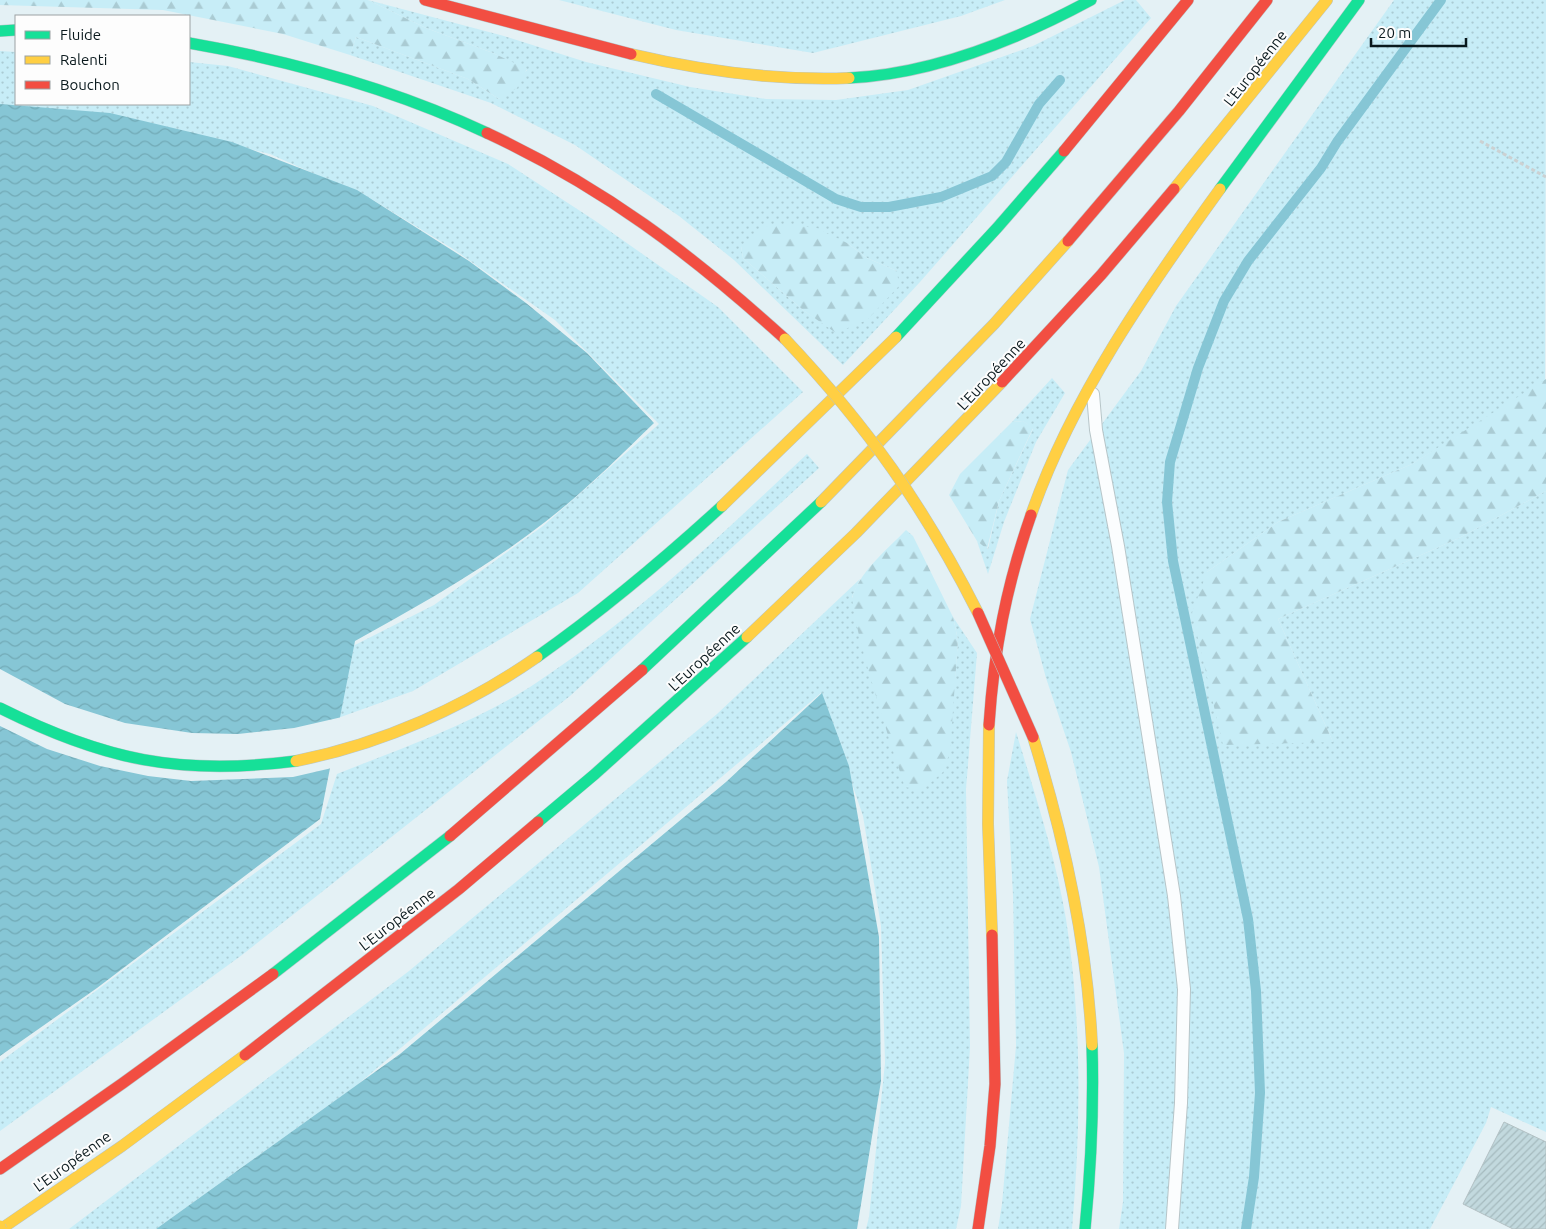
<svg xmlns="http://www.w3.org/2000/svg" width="1546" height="1229" viewBox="0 0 1546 1229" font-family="Ubuntu,sans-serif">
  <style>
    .grass { fill: url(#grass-dots); fill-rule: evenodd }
    .forest { fill: url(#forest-firs) }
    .water { fill: url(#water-waves) }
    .pier { fill: #e4f1f5 }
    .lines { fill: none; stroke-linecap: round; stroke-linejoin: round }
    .stream { stroke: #86c6d5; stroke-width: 10 }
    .building { fill: url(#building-hatch); stroke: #b2c0c3 }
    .lane-casing { stroke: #b7c5c8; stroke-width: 14 }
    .fast-casing { stroke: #b7c5c8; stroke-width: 12 }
    .slow-casing { stroke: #b7c5c8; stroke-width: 12 }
    .jam-casing { stroke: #b7c5c8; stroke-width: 12 }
    .path { stroke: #ccd1d2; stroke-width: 3; stroke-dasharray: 4 2.5; stroke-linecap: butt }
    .lane { stroke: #fbfdfe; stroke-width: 12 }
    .fast { stroke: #16e098; stroke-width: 11 }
    .slow { stroke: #ffcf43; stroke-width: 11 }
    .jam { stroke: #f24e42; stroke-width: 11 }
    .slow-bridge-casing { stroke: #b7c5c8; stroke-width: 12; stroke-linecap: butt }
    .jam-bridge-casing { stroke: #b7c5c8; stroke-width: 12; stroke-linecap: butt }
    .slow-bridge { stroke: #ffcf43; stroke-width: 11 }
    .jam-bridge { stroke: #f24e42; stroke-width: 11 }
    .labels { text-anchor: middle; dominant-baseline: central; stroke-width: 4; stroke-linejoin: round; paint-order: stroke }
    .street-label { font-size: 15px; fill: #0a191d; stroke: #fdfdfd }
  </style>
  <defs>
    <pattern id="grass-dots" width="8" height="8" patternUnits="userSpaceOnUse" patternTransform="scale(1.25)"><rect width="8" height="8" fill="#c7edf7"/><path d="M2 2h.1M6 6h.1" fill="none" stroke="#aacbd3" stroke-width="1.8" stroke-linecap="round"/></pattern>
    <pattern id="forest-firs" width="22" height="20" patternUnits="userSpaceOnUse" patternTransform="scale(1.25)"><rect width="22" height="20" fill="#c7edf7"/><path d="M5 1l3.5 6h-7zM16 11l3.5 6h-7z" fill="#aacbd3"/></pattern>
    <pattern id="water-waves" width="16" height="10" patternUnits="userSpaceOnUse" patternTransform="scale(1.25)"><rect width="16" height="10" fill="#86c6d5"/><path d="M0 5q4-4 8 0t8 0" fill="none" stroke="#72aab6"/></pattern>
    <pattern id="building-hatch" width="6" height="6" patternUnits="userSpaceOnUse" patternTransform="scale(1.25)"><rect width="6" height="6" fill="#c2d9de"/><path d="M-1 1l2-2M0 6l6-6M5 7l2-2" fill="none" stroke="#a5babe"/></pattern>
  </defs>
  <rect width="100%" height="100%" fill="#e4f1f5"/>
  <g class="grass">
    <path d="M 368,0 L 504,36 L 586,62 L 690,87 L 766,99 L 836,100 L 908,90 L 1033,46 L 1125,0 L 1136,0 L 1151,18 L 920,282 L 843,365 L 734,260 L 679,216 L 575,145 L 491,103 L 350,55 L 356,37 L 468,79 L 499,99 L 527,70 L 493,53 L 426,28 ZM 847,243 L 867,258 L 897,271 L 836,332 L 803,310 L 743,258 L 741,246 Z"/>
    <polygon points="559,0 1005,0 961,16 813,53 676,30"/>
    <polygon points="1394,0 1546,0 1545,382 1412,464 1278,522 1207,572 1333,742 1278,619 1459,538 1546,491 1546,1132 1491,1107 1486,1123 1430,1229 1119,1229 1123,1202 1124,1053 1099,867 1071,752 1046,678 1030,619 1068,470 1141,371 1176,306"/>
    <polygon points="0,51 16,52 16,104 189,104 189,62 228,66 373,106 508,164 594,220 718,307 803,392 578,593 413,691 338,718 347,649 434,605 543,526 659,424 555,320 453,249 373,200 270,154 150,125 0,106"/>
    <polygon points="1052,378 1065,393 1036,442 1004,522 988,574 977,541 988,549 999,501 1033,429 1023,421 1012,422"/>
    <path d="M 807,454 L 819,468 L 570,696 L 242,955 L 0,1131 L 0,1062 L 321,824 L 337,774 C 402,748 479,721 536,683 C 636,617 721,535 807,454 Z"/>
    <polygon points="860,579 852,597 955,678 958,640 953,617 977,653 966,789 970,1047 961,1206 956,1229 866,1229 869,1217 885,1063 881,926 863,816 821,693 357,1085 156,1229 69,1229 409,971 717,714"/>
    <path d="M 1016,732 C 1035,794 1055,855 1066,919 C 1082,1021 1081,1127 1072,1229 L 998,1229 L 1002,1204 L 1016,1046 L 1013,895 L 1007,781 Z"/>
  </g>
  <g class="forest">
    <polygon points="0,0 368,0 426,28 493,53 527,69 517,88 499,99 468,79 356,37 350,55 283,34 163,10 0,5"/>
    <polygon points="780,224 817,228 847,243 867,258 897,271 899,286 867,320 836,333 803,310 743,258 741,246 762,227"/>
    <polygon points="1546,379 1546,491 1459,538 1278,619 1333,742 1223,745 1192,613 1207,572 1278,522 1412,464"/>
    <polygon points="1023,421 1033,428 999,501 987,549 977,541 949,495 960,474 1012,422"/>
    <path d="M 906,530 L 913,536 L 953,617 L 958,640 L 950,752 L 943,772 L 922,790 L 905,787 C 896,760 847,611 853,595 C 862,569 888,549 906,530 Z"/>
  </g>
  <g class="water">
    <path d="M 0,104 L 110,113 L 232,142 L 357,190 L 469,261 L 526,303 L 587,353 L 654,423 C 619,457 584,492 545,522 C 486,568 420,605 355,641 L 320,819 L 97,988 L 0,1056 Z"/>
    <polygon points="822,693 849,766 879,937 881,1081 857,1229 156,1229 400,1054 726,782"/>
  </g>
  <polygon class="pier" points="0,669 65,704 125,723 192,733 238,734 294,728 342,717 332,768 293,777 191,781 148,776 100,766 47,749 0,726"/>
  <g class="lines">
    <g class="stream">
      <polyline points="656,94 836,199 861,207 889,207 941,197 992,176 1006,162 1039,104 1060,80"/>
      <polyline points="1246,1229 1254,1177 1260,1093 1256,991 1248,919 1173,561 1167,502 1170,462 1198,368 1224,301 1248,261 1321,168 1337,142 1441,0"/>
    </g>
  </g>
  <polygon class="building" points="1504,1122 1546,1142 1546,1229 1513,1229 1463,1204"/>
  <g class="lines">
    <defs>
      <polyline id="lane" points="1093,394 1096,430 1118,546 1174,896 1184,989 1181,1103 1172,1229"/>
      <g id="fast">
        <polyline points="0,31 16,30"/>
        <path d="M 189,43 C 292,61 392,88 487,133"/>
        <path d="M 849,78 C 934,74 1017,40 1091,0"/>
        <polyline points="1220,189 1359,0"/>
        <polyline points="896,337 997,228 1064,151"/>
        <path d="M 537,657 C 602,611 663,560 722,506"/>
        <polyline points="642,670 821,502"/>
        <path d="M 0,708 C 104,760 180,776 296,761"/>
        <polyline points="538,822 595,774 747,637"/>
        <polyline points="273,974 450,836"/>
        <path d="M 1085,1229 C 1091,1167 1094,1107 1092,1045"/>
      </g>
      <g id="slow">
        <path d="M 631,54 C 703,71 775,81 849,78"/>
        <polyline points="1174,189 1327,0"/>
        <polyline points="821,502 994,324 1068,241"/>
        <polyline points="722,506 896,337"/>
        <path d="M 1031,515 C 1072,397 1147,290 1220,189"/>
        <polyline points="747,637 856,533 1002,382"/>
        <polyline points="989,725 988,824 992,935"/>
        <path d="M 1033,737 C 1064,837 1087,939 1092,1045"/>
        <path d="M 296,761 C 382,744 465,707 537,657"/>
        <polyline points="1,1229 122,1146 245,1055"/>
      </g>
      <g id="jam">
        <polyline points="425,0 631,54"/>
        <path d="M 487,133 C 603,187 690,253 785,339"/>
        <polyline points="1064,151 1188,0"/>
        <polyline points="1068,241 1179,111 1267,0"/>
        <polyline points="1002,382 1101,275 1174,189"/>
        <path d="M 989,725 C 994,650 1006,587 1031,515"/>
        <polyline points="450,836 642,670"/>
        <polyline points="245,1055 459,889 538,822"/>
        <polyline points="0,1169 123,1083 273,974"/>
        <polyline points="978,1229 990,1146 995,1084 992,935"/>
      </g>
    </defs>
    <use href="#lane" class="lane-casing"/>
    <use href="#fast" class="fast-casing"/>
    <use href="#slow" class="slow-casing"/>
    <use href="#jam" class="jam-casing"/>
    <polyline class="path" points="1480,141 1546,177"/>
    <use href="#lane" class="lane"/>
    <use href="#fast" class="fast"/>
    <use href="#slow" class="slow"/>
    <use href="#jam" class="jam"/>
    <defs>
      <g id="slow-bridge">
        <path d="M 785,339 C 867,426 924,506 978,613"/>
        <polyline points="0,1226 1,1229"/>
      </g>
      <polyline id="jam-bridge" points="978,613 1033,737"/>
    </defs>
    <use href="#slow-bridge" class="slow-bridge-casing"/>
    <use href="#jam-bridge" class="jam-bridge-casing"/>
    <use href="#slow-bridge" class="slow-bridge"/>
    <use href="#jam-bridge" class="jam-bridge"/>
  </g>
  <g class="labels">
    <g class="street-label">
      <text transform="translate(1255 68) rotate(-52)">L'Européenne</text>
      <text transform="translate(991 374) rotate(-47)">L'Européenne</text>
      <text transform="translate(704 657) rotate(-43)">L'Européenne</text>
      <text transform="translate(397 919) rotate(-38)">L'Européenne</text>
      <text transform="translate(72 1161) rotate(-36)">L'Européenne</text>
    </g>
  </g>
  <rect x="15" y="15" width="175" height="90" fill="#fdfdfd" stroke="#9ca2a3"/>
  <rect x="25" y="31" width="25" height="8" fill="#16e098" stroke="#9ca2a3"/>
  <text x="60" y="40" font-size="15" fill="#0a191d">Fluide</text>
  <rect x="25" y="56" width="25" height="8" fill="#ffcf43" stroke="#9ca2a3"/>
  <text x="60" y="65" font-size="15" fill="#0a191d">Ralenti</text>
  <rect x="25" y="81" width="25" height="8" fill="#f24e42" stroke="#9ca2a3"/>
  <text x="60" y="90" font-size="15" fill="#0a191d">Bouchon</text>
  <path d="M1371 38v8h95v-8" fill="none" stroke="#0a191d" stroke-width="2.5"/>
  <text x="1378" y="38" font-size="15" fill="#0a191d" stroke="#fdfdfd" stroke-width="4" paint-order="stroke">20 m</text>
</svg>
